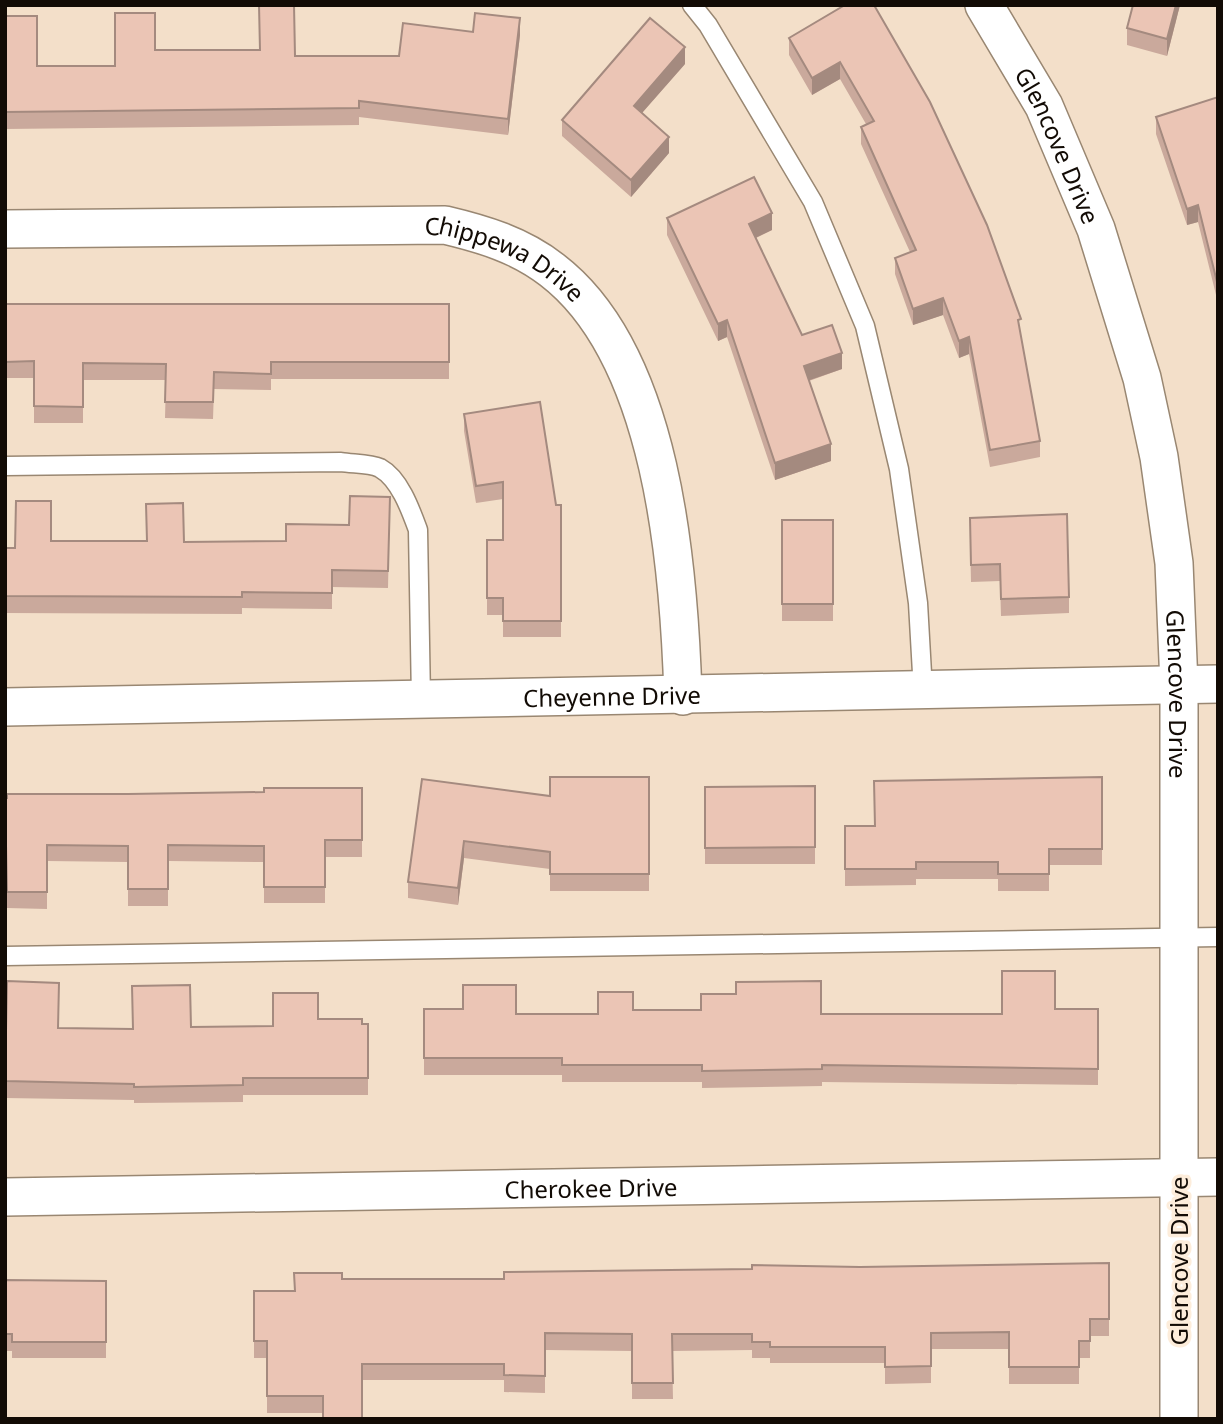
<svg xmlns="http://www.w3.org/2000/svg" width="1223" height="1424" viewBox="0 0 1223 1424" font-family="'Noto Sans',sans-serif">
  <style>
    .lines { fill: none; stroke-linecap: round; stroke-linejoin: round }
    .service-casing { stroke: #998772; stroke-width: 21 }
    .minor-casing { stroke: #998772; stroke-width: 40 }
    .service { stroke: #fff; stroke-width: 18 }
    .minor { stroke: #fff; stroke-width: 37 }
    .wall { fill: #caa99c }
    .shaded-wall { fill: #a48a7f }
    .building { fill: #ebc5b5; stroke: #a48a7f; stroke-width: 2 }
    .labels { text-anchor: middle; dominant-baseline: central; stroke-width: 7; stroke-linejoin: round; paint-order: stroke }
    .street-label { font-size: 24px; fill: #120b05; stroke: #fdeddb }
  </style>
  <rect width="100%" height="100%" fill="#f3dfc9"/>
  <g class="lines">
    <defs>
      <g id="service">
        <polyline points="692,5 708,25 813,202 865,326 899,469 918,603 923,691"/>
        <path d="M 5,466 L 341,462 C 352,464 370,463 380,468 C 400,479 411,511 418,530 L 421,700"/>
        <polyline points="5,956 1218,937"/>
      </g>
      <g id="minor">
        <path id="s1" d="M 984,5 L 1044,106 L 1096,229 L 1142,378 L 1159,457 L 1174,563 L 1179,685 L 1179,1419"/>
        <path id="s2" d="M 5,229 L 445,225 C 483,234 520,245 552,270 C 663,355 679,566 683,696"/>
        <path id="s3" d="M 5,707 L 1218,684"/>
        <path id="s4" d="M 5,1197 L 1218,1177"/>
      </g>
    </defs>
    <use href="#service" class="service-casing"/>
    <use href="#minor" class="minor-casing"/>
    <use href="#service" class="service"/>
    <use href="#minor" class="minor"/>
  </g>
  <g class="wall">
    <polygon points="845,5 1021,335 1040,441 1040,457 990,467 969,354 959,358 943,315 913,325 895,274 895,258 910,252 861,144 861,127 866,124 840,79 812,95 789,55 789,38"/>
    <polygon points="1133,5 1180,5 1167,56 1127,45 1127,28"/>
    <polygon points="5,16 37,66 115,66 155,50 295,56 399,56 473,32 520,35 508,135 359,117 359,125 5,129"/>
    <polygon points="685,64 642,113 669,153 631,197 562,136 562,120"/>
    <polygon points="1218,97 1218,303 1198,222 1187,225 1156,134 1156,117"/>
    <polygon points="667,218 772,230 756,238 802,335 842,369 809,381 831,461 775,480 727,337 718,341 667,235"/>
    <polygon points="5,304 449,304 449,379 271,379 271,390 214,389 213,419 165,418 166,380 83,380 83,423 34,423 34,378 5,378"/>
    <polygon points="464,414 556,505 561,505 561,637 503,637 503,615 487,615 487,540 503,540 503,499 476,503 464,431"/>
    <polygon points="390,497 388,588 332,587 332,609 242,608 242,614 5,613 5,548 15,548 51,541 184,542 286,541 349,525"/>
    <rect x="782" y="520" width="51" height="101"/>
    <polygon points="970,535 1069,597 1069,613 1001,616 1000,581 971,582"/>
    <polygon points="649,777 649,891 550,891 550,869 464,858 458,905 408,898 408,882 422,779 550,796"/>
    <polygon points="1102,777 1102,865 1049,865 1049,891 998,891 998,879 916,879 916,885 845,886 845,826 875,826"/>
    <polygon points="815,786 815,864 705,864 705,787"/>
    <polygon points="362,788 362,857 325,857 325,903 264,903 264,862 168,861 168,906 128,906 128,862 47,861 47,909 7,908 5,798 128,794 264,792"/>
    <polygon points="424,1009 516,1014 598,1014 633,1010 821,1014 1002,1014 1055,1009 1098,1009 1098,1085 822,1082 822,1086 702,1088 702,1082 562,1082 562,1075 424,1075"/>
    <polygon points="318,1019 368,1024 368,1095 243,1095 243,1102 134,1103 134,1100 5,1098 5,1034 58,1028 133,1029 273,1026"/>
    <polygon points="1109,1263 1109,1336 1090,1336 1090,1358 1079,1358 1079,1384 1009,1384 1009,1349 931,1349 931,1383 885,1384 885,1363 770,1363 770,1358 752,1358 752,1350 672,1351 673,1399 632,1399 632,1351 545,1350 545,1393 504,1392 504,1380 362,1380 323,1413 267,1413 267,1358 254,1358 254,1291 294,1291 342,1279 504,1279 752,1269"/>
    <polygon points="5,1280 106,1281 106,1358 12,1358 12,1351 5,1351"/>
  </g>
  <g class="shaded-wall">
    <polygon points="1176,5 1180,5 1167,56 1167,39"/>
    <polygon points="520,18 520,35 508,135 508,119"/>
    <polygon points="685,47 685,64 634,122 634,106"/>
    <polygon points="840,62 840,79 812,95 812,78"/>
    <polygon points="669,137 669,153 631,197 631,180"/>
    <polygon points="1198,205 1198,222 1187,225 1187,209"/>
    <polygon points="772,213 772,230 749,241 749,224"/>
    <polygon points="943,298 943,315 913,325 913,309"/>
    <polygon points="727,320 727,337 718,341 718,324"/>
    <polygon points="969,337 969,354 959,358 959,341"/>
    <polygon points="842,353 842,369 804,382 804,366"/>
    <polygon points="831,444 831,461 775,480 775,463"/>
    <polygon points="464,841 464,858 458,905 458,888"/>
  </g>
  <g class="building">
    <polygon points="259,5 294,5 295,56 399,56 403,23 473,32 475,13 520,18 508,119 359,101 359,108 5,112 5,16 37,16 37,66 115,66 115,13 155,13 155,50 260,50"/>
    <polygon points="845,5 874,5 930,102 987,225 1021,319 1018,320 1040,441 990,450 969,337 959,341 943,298 913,309 895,258 916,250 861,127 874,121 840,62 812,78 789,38"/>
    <polygon points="1133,5 1176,5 1167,39 1127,28"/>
    <polygon points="650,18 685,47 634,106 669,137 631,180 562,120"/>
    <polygon points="1218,97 1218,286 1198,205 1187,209 1156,117"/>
    <polygon points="754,177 772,213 749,224 802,335 832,325 842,353 804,366 831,444 775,463 727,320 718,324 667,218"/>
    <polygon points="5,304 449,304 449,362 271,362 271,374 214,372 213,402 165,402 166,364 83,363 83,407 34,406 34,361 5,362"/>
    <polygon points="540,402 556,505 561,505 561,621 503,621 503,598 487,598 487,540 503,540 503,482 476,486 464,414"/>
    <polygon points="350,496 390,497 388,571 332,570 332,593 242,592 242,597 5,596 5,548 15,548 16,501 51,501 51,541 147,541 146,504 183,503 184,542 286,541 286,524 349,525"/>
    <polygon points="1067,514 1069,597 1001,599 1000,564 971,565 970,518"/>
    <rect x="782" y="520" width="51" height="84"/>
    <polygon points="550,777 649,777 649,874 550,874 550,852 464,841 458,888 408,882 422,779 550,796"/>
    <polygon points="1102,777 1102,849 1049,849 1049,874 998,874 998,862 916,862 916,869 845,869 845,826 875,826 874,781"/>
    <polygon points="815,786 815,847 705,848 705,787"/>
    <polygon points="264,788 362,788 362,840 325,840 325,887 264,887 264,846 168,845 168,889 128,889 128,846 47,845 47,892 7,892 5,798 7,798 7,794 128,794 264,792"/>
    <polygon points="1002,971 1055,971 1055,1009 1098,1009 1098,1069 822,1065 822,1069 702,1071 702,1065 562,1065 562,1058 424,1058 424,1009 463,1009 463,985 516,985 516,1014 598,1014 598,992 633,992 633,1010 701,1010 701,994 736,994 736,982 821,981 821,1014 1002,1014"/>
    <polygon points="7,981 59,983 58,1028 133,1029 132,986 190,985 191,1027 273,1026 273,993 318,993 318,1019 362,1019 362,1024 368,1024 368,1078 243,1078 243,1085 134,1087 134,1084 5,1081"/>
    <polygon points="1109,1263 1109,1319 1090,1319 1090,1341 1079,1341 1079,1367 1009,1367 1009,1332 931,1333 931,1366 885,1367 885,1347 770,1347 770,1342 752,1342 752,1334 672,1334 673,1383 632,1383 632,1334 545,1333 545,1376 504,1375 504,1364 362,1364 362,1419 323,1419 323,1396 267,1396 267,1341 254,1341 254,1291 295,1291 294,1273 342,1273 342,1279 504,1279 504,1272 752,1269 752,1265 860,1267"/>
    <polygon points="5,1280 106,1281 106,1342 12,1342 12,1334 5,1334"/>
  </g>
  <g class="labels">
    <g class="street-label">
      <text stroke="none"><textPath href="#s1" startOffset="159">Glencove Drive</textPath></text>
      <text stroke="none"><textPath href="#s2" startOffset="508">Chippewa Drive</textPath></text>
      <text stroke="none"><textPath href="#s1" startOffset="726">Glencove Drive</textPath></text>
      <text stroke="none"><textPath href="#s3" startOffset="607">Cheyenne Drive</textPath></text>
      <text stroke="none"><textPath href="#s4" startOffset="586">Cherokee Drive</textPath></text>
      <text transform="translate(1178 1261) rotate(-90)">Glencove Drive</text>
    </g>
  </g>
  <rect width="1223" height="1424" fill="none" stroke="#120b05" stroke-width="14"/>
</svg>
